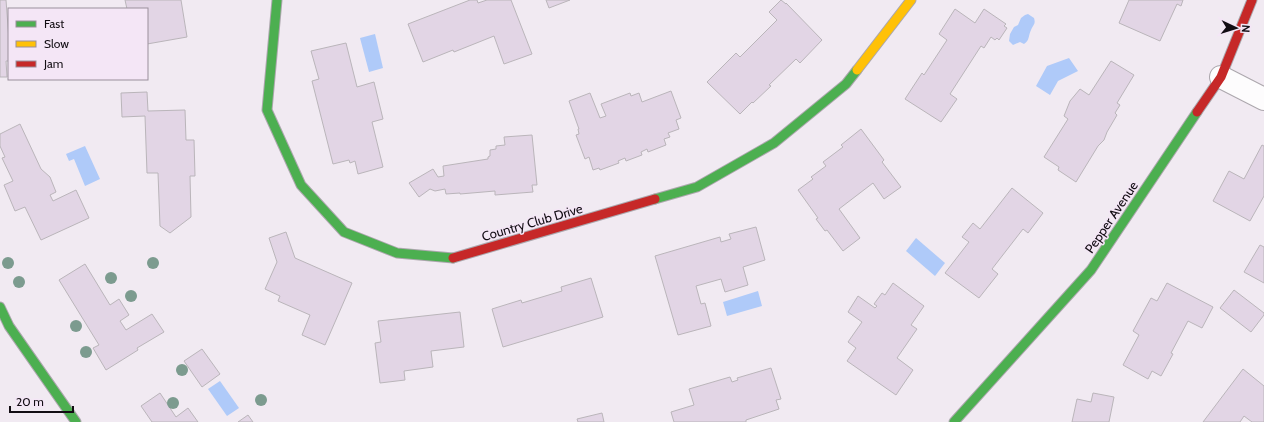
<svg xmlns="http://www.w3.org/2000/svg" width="1264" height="422" viewBox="0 0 1264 422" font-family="Cabin,sans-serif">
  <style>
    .water { fill: #afcaf9 }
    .building { fill: #e2d5e5; stroke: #bab5ba }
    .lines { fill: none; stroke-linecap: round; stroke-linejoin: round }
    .street-casing { stroke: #aca7ad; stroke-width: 24 }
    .fast-casing { stroke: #aca7ad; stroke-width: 11 }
    .slow-casing { stroke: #aca7ad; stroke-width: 11 }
    .jam-casing { stroke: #aca7ad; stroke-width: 11 }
    .street { stroke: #fdfcfd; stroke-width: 22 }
    .fast { stroke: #4caf50; stroke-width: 9 }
    .slow { stroke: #ffc107; stroke-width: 9 }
    .jam { stroke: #c62828; stroke-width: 9 }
    .tree { fill: #7c9b8f }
    .labels { text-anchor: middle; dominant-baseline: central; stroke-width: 3; stroke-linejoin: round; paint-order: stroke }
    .street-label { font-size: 13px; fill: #120d13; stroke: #f4e6f6 }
  </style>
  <rect width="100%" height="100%" fill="#f1eaf2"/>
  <g class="water">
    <path d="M 1028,14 L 1034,18 C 1036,24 1033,25 1031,30 C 1028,36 1030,40 1024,44 L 1020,42 L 1013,45 L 1009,41 L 1010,34 L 1014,27 L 1018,25 L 1021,18 L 1025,15 Z"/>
    <polygon points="375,34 383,68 369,72 360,38"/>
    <polygon points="1069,58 1078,71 1058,81 1050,95 1036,86 1047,66"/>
    <polygon points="85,146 100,179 85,186 74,159 69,161 66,154"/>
    <polygon points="916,238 945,263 935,276 906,251"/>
    <polygon points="758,291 762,306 727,316 723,302"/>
    <polygon points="220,381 239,408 227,416 208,389"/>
  </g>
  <g class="building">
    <polygon points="0,0 6,0 9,40 9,61 6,61 7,77 0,77"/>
    <polygon points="125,0 181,0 187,37 147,44 147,9 127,9"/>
    <polygon points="470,0 477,0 478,3 487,0 511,0 532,54 504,64 494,36 454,52 453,50 423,62 408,24"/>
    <polygon points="546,0 570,0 549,8"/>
    <polygon points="781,0 786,4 786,3 822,40 800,63 796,59 769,85 771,86 753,103 752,102 740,114 707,82 736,53 740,57 777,20 769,12"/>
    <polygon points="1129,0 1183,0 1181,6 1177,4 1160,41 1119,23"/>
    <polygon points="955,9 975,23 984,9 1006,24 1004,26 1007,28 999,40 997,38 995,40 991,37 984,48 981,46 950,94 957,99 941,122 905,99 922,73 924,75 947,40 939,34"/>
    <polygon points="346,43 357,87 374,82 383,119 372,122 383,167 358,174 355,161 350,163 349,160 333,164 312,81 319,79 311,51"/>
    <polygon points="1111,61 1134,75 1117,103 1120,105 1115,113 1117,115 1107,132 1104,140 1098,146 1076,182 1058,170 1059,167 1044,157 1068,119 1064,116 1070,101 1080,89 1089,95"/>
    <polygon points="671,91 681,118 676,120 679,129 668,133 670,137 664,139 666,145 648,152 647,149 641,152 642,155 626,161 625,158 618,161 619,163 600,170 599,168 593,170 589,157 585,159 576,135 579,134 578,129 579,129 569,101 590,93 600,118 606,116 601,104 630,93 631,96 639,93 642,102"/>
    <polygon points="147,92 148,111 185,110 186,140 194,140 195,176 190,176 191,217 170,233 160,226 158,173 147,173 145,116 122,117 121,93"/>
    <polygon points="20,124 41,169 50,177 56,192 50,195 53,201 76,190 89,218 41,240 25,207 15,211 4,185 13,181 2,158 5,157 0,146 0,134"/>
    <polygon points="861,129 884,160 882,162 901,187 884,199 873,183 839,209 860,238 843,251 827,230 825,231 816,219 818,218 798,190 813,179 811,177 826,166 823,162 843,147 841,145"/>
    <polygon points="532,135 537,185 532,185 533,192 495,195 495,191 460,194 460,193 446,194 445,189 435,191 430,189 419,197 409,183 433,169 438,177 444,176 443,166 488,159 488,157 490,156 490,150 496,149 496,146 505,145 504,137"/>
    <polygon points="1262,145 1264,146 1264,196 1250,221 1213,201 1229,171 1244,179"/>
    <polygon points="1012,188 1043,213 1028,233 1023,229 992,269 998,274 979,298 945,273 969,242 962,237 973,223 980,229"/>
    <polygon points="756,227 765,260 743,267 748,285 725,292 721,279 696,286 701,304 705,303 711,326 678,335 655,256 720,237 721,242 731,239 729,234"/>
    <polygon points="286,232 295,258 352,283 325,345 302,335 310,315 278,301 280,296 265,289 277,262 269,238"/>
    <polygon points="1260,245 1264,247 1264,283 1244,272"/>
    <polygon points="85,264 110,305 119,299 129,315 120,321 126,330 152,314 164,332 137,348 138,350 106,370 93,348 99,345 59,280"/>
    <polygon points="591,278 603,317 503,347 492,309 521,300 522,303 562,291 561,287"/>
    <polygon points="893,283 924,306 911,325 917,329 897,358 913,370 896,395 847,361 856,348 848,342 862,322 848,312 858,296 875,308 877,306 874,304 882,293 885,295"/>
    <polygon points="1167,283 1213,307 1202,328 1188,321 1171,353 1173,354 1161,376 1152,371 1148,379 1123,365 1139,335 1133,331 1151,298 1157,301"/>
    <polygon points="1234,290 1264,313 1264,315 1251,332 1220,308"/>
    <polygon points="460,312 464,347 431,351 433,367 404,371 405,380 380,383 375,343 381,342 378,321"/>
    <polygon points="202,349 220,374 202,387 184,361"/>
    <polygon points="771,368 781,399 776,400 779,409 746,420 746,422 674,422 671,412 694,405 689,389 730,377 732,382 738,380 737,378"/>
    <polygon points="1243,369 1264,386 1264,422 1252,422 1244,416 1240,422 1203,422"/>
    <polygon points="160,393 176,417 188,408 198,422 152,422 141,406"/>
    <polygon points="1093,393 1114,397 1109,422 1072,422 1077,399 1091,402"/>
    <polygon points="602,413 604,422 578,422 577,419"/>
    <polygon points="248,415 253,422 238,422"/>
  </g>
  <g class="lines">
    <defs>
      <polyline id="street" points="1221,77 1264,99"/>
      <g id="fast">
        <polyline points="277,0 267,110 301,185 344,232 397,253 453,258"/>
        <polyline points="655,199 697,187 774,143 846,84 857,70"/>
        <polyline points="0,307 9,326 76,422"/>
        <polyline points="954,422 1091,270 1197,112"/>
      </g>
      <polyline id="slow" points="857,70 911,0"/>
      <g id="jam">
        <polyline points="1197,112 1221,77 1252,0"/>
        <polyline points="453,258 655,199"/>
      </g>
    </defs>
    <use href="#street" class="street-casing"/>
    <use href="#fast" class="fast-casing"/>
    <use href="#slow" class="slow-casing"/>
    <use href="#jam" class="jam-casing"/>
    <use href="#street" class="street"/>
    <use href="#fast" class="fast"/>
    <use href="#slow" class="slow"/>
    <use href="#jam" class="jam"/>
  </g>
  <g class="tree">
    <circle cx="8" cy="263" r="6"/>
    <circle cx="153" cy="263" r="6"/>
    <circle cx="111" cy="278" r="6"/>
    <circle cx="19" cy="282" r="6"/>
    <circle cx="131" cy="296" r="6"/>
    <circle cx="76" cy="326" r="6"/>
    <circle cx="86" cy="352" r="6"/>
    <circle cx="182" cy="370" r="6"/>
    <circle cx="261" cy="400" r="6"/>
    <circle cx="173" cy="403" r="6"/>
  </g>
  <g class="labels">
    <g class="street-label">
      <text transform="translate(1111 217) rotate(-56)">Pepper Avenue</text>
      <text transform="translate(532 222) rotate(-16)">Country Club Drive</text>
    </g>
  </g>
  <rect x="8" y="8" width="140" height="72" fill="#f4e6f6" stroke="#9a8f9b"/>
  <rect x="16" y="21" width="20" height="6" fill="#4caf50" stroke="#9a8f9b"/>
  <text x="44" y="28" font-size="12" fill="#120d13">Fast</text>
  <rect x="16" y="41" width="20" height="6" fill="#ffc107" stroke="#9a8f9b"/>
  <text x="44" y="48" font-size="12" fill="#120d13">Slow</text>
  <rect x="16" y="61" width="20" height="6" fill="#c62828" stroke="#9a8f9b"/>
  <text x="44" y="68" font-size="12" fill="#120d13">Jam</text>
  <g transform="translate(1236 28) rotate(94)" stroke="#f4e6f6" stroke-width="3" paint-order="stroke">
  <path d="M0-3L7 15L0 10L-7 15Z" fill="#120d13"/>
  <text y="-6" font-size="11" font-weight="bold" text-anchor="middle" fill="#120d13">N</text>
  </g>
  <path d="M10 406v6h63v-6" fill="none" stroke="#120d13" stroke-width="2"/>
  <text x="16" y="406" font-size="12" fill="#120d13" stroke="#f4e6f6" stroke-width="3" paint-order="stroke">20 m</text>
</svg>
